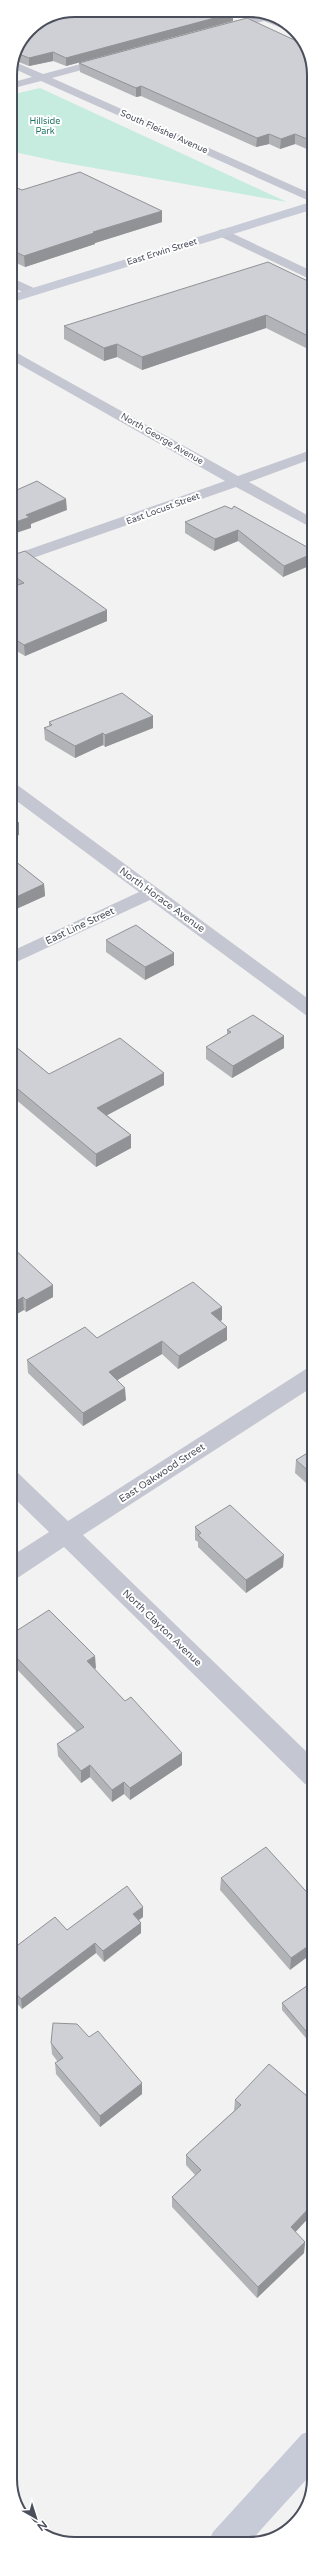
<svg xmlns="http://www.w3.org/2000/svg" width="324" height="2554" viewBox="0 0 324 2554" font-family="'Varela Round',sans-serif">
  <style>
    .green { fill: #c6ebdf }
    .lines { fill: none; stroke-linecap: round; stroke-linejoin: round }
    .street { fill: #c4c7d1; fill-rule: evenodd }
    .secondary { fill: #c7cad7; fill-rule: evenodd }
    .wall { fill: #b2b3b7 }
    .shaded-wall { fill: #919295 }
    .building { fill: #cfd0d5; stroke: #919295 }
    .labels { text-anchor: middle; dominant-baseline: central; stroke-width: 4; stroke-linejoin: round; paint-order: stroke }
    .far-park-label { font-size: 9px; fill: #247665; stroke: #fff }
    .far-street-label { font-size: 9px; fill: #4b4f5c; stroke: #fff }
    .street-label { font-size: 10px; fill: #4b4f5c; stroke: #fff }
    .rim { fill: none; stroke: #4b4f5c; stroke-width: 2 }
  </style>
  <rect width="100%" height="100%" fill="#f3f2f2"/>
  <polygon class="green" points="40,88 287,202 60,162 10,151 10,95"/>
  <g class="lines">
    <g class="street">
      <path d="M 245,12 C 265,12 279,21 296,31 L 289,31 L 264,21 L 224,31 L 219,28 L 254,17 Z"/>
      <polygon points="107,57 111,58 111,62 52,78 314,195 314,203 41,81 10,89 10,83 32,77 13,68 15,62 43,74"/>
      <polygon points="223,229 314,272 314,281 219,236 217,233 219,230"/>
      <polygon points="10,277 36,289 37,292 31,296 10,286"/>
      <polygon points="10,349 238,476 314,449 314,458 249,482 314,519 314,529 236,487 10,566 10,556 225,481 10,359"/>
      <polygon points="10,783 16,784 314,1003 314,1018 307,1016 150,900 10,965 10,952 139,892 10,796"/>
      <polygon points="314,1367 314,1386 83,1535 314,1759 314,1787 305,1784 64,1547 19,1577 10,1580 10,1557 49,1532 10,1494 10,1470 18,1473 68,1521 306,1369"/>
    </g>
    <g class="secondary">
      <polygon points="314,201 314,209 10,303 10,295"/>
      <polygon points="314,2430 314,2471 248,2544 208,2543 213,2532 302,2434"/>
    </g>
  </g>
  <g class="wall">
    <polygon points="233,14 233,21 66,66 53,61 29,66 16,61 29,29"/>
    <polygon points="79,63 314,71 314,152 295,144 280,149 269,144 256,147 141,96 136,97 80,72"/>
    <polygon points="10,185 22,190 162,222 95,243 95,244 25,267 10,260"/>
    <polygon points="314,284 314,352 266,328 142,370 117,357 104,361 64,339 64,326"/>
    <polygon points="232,509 314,551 283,577 238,541 214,551 185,533 185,522"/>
    <polygon points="10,556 107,621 25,656 10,647 10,591 15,589 15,587 10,584"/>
    <polygon points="153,716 153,728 105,747 103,745 75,758 45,740 44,728 49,726 49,722"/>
    <polygon points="10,857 44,884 45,896 14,910 10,907"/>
    <polygon points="106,940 174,953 174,965 145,980 106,952"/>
    <polygon points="227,1030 284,1036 284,1048 232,1078 206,1059 206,1047 227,1035"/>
    <polygon points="10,1042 49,1074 164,1073 164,1085 107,1115 131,1135 131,1148 96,1167 14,1098 11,1100 10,1099"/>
    <polygon points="314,1172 314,1193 307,1188 308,1175"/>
    <polygon points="13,1248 53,1285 53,1297 26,1312 24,1310"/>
    <polygon points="222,1320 220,1321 227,1327 227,1340 178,1369 162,1354 117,1380 126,1400 83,1426 28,1373 27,1360 97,1338"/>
    <polygon points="314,1449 314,1490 295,1473 296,1460"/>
    <polygon points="195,1527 283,1567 246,1593 198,1547 198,1542 195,1540"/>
    <polygon points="10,1635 96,1668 94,1669 125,1701 182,1753 182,1765 130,1800 124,1794 112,1802 90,1777 81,1783 58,1756 57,1744 77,1732 10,1662"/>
    <polygon points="221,1878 313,1899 290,1970 220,1890"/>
    <polygon points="143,1917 139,1920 141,1923 141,1933 104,1962 96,1953 22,2009 11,1997 10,1998 10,1951 67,1930"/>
    <polygon points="314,1981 314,2041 311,2044 282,2010 282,2003"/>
    <polygon points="89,2037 142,2094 100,2127 56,2074 55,2063 58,2062 52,2054 51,2043"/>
    <polygon points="235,2100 314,2102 314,2212 295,2232 305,2242 304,2253 257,2298 172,2207 172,2197 195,2175 186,2165 186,2155 234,2111"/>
  </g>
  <g class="shaded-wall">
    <polygon points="223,12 240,12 233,14 233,21 66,66 66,58"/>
    <polygon points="53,52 53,61 29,66 29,58"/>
    <polygon points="14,64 15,70 11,71"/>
    <polygon points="141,86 141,96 136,97 136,88"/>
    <polygon points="269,134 269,144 256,147 257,138"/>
    <polygon points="295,134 295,144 280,149 281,139"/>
    <polygon points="162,211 162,222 95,243 95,244 25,267 24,256 93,232"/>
    <polygon points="266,315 266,328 142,370 142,357"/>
    <polygon points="117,344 117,357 104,361 104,348"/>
    <polygon points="66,499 67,510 31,524 31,528 10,535 10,524 26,515"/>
    <polygon points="238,530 238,541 214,551 215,539"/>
    <polygon points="12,542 13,553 10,555 10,544"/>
    <polygon points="314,553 314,564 283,577 284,566"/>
    <polygon points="107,610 107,621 25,656 24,645"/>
    <polygon points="153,716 153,728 105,747 105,735"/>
    <polygon points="103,733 103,745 75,758 75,746"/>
    <polygon points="19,823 19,835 10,839 10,827"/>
    <polygon points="44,884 45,896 14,910 14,898"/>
    <polygon points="174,953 174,965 145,980 145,967"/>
    <polygon points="284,1036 284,1048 232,1078 233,1066"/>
    <polygon points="164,1073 164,1085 98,1120 97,1108"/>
    <polygon points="13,1085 14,1098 11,1100 10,1087"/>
    <polygon points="131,1135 131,1148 96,1167 96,1154"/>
    <polygon points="53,1285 53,1297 26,1312 26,1300"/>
    <polygon points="23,1297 24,1310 10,1318 10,1305"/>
    <polygon points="222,1307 222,1320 211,1326 211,1313"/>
    <polygon points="227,1327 227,1340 178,1369 179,1356"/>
    <polygon points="162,1341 162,1354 109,1385 109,1372"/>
    <polygon points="125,1388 126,1400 83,1426 83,1413"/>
    <polygon points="284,1555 283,1567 246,1593 246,1580"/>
    <polygon points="95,1656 96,1668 88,1674 87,1661"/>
    <polygon points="182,1753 182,1765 130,1800 130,1788"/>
    <polygon points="90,1765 90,1777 81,1783 81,1771"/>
    <polygon points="124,1782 124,1794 112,1802 112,1790"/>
    <polygon points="143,1907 143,1917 133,1924 133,1914"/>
    <polygon points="141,1923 141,1933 104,1962 103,1951"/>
    <polygon points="314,1942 314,1952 290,1970 291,1958"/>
    <polygon points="95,1943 96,1953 22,2009 21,1999"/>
    <polygon points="10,1987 11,1997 10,1998"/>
    <polygon points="314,2035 314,2041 311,2044 311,2037"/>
    <polygon points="142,2083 142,2094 100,2127 100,2116"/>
    <polygon points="314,2203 314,2212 290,2238 291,2227"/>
    <polygon points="305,2242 304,2253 257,2298 258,2287"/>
  </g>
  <g class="building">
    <polygon points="75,10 230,12 233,13 66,58 53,52 29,58 19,54 29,29"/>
    <polygon points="247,18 303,44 314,71 314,142 295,134 281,139 269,134 257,138 141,86 136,88 79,63"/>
    <polygon points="80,172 162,211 93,232 94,233 24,256 10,249 10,185 22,190"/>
    <polygon points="268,262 314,284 314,339 266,315 142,357 117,344 104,348 64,326"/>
    <polygon points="37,481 66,499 26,515 30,517 10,524 10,493"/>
    <polygon points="225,506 232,509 234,506 314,551 314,553 284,566 238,530 215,539 185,522"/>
    <polygon points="25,551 107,610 24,645 10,636 10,604 12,603 10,602 10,591 18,588 15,586 24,583 10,573 10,556"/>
    <polygon points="122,693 153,716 105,735 103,733 75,746 44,728 52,725 49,722"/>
    <polygon points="10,817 19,823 10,827"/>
    <polygon points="10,857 44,884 14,898 10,895"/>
    <polygon points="136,925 174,953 145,967 106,940"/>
    <polygon points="253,1015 284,1036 233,1066 206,1047 231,1032 227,1030"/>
    <polygon points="120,1038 164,1073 97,1108 131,1135 96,1154 13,1085 10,1087 10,1042 49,1074"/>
    <polygon points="314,1172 314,1180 308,1175"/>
    <polygon points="13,1248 53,1285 26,1300 23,1297 10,1305 10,1250"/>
    <polygon points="193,1282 222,1307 211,1313 227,1327 179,1356 162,1341 109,1372 125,1388 83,1413 27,1360 85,1327 97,1338"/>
    <polygon points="314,1449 314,1476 296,1460"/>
    <polygon points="230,1505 284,1555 246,1580 198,1535 201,1533 195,1527"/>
    <polygon points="49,1610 95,1656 87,1661 125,1701 131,1697 182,1753 130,1788 124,1782 112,1790 90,1765 81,1771 57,1744 84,1727 10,1651 10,1635"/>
    <polygon points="266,1847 313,1899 314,1898 314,1942 291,1958 221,1878"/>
    <polygon points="127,1886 143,1907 133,1914 141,1923 103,1951 95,1943 21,1999 10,1987 10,1951 55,1917 67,1930"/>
    <polygon points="314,1981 314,2035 311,2037 282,2003"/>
    <polygon points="53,2023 77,2024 89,2037 98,2031 142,2083 100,2116 55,2063 63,2058 51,2043"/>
    <polygon points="269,2064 314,2102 314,2203 291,2227 305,2242 258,2287 172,2197 201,2170 186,2155 241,2105 235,2100"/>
  </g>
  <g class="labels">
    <g class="far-park-label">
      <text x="45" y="121">Hillside<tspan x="45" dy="10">Park</tspan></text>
    </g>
    <g class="far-street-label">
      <text transform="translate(164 132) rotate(24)">South Fleishel Avenue</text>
      <text transform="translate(162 252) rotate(-17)">East Erwin Street</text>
      <text transform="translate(162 439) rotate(30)">North George Avenue</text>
      <text transform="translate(163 509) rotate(-20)">East Locust Street</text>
    </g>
    <g class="street-label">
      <text transform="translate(162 900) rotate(36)">North Horace Avenue</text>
      <text transform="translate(80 926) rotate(-25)">East Line Street</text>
      <text transform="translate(162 1473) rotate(-33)">East Oakwood Street</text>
      <text transform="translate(162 1628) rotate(44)">North Clayton Avenue</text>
    </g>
  </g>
  <path d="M0 0H324V2554H0ZM75 17H249A58 58 0 0 1 307 75V2479A58 58 0 0 1 249 2537H75A58 58 0 0 1 17 2479V75A58 58 0 0 1 75 17Z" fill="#fff" fill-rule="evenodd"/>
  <path class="rim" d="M75 17H249A58 58 0 0 1 307 75V2479A58 58 0 0 1 249 2537H75A58 58 0 0 1 17 2479V75A58 58 0 0 1 75 17Z"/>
  <g transform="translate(36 2518) rotate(141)" stroke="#ffffff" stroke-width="3" paint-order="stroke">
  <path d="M0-3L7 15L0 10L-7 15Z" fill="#4b4f5c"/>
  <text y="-6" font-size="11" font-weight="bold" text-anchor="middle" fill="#4b4f5c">N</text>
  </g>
</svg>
